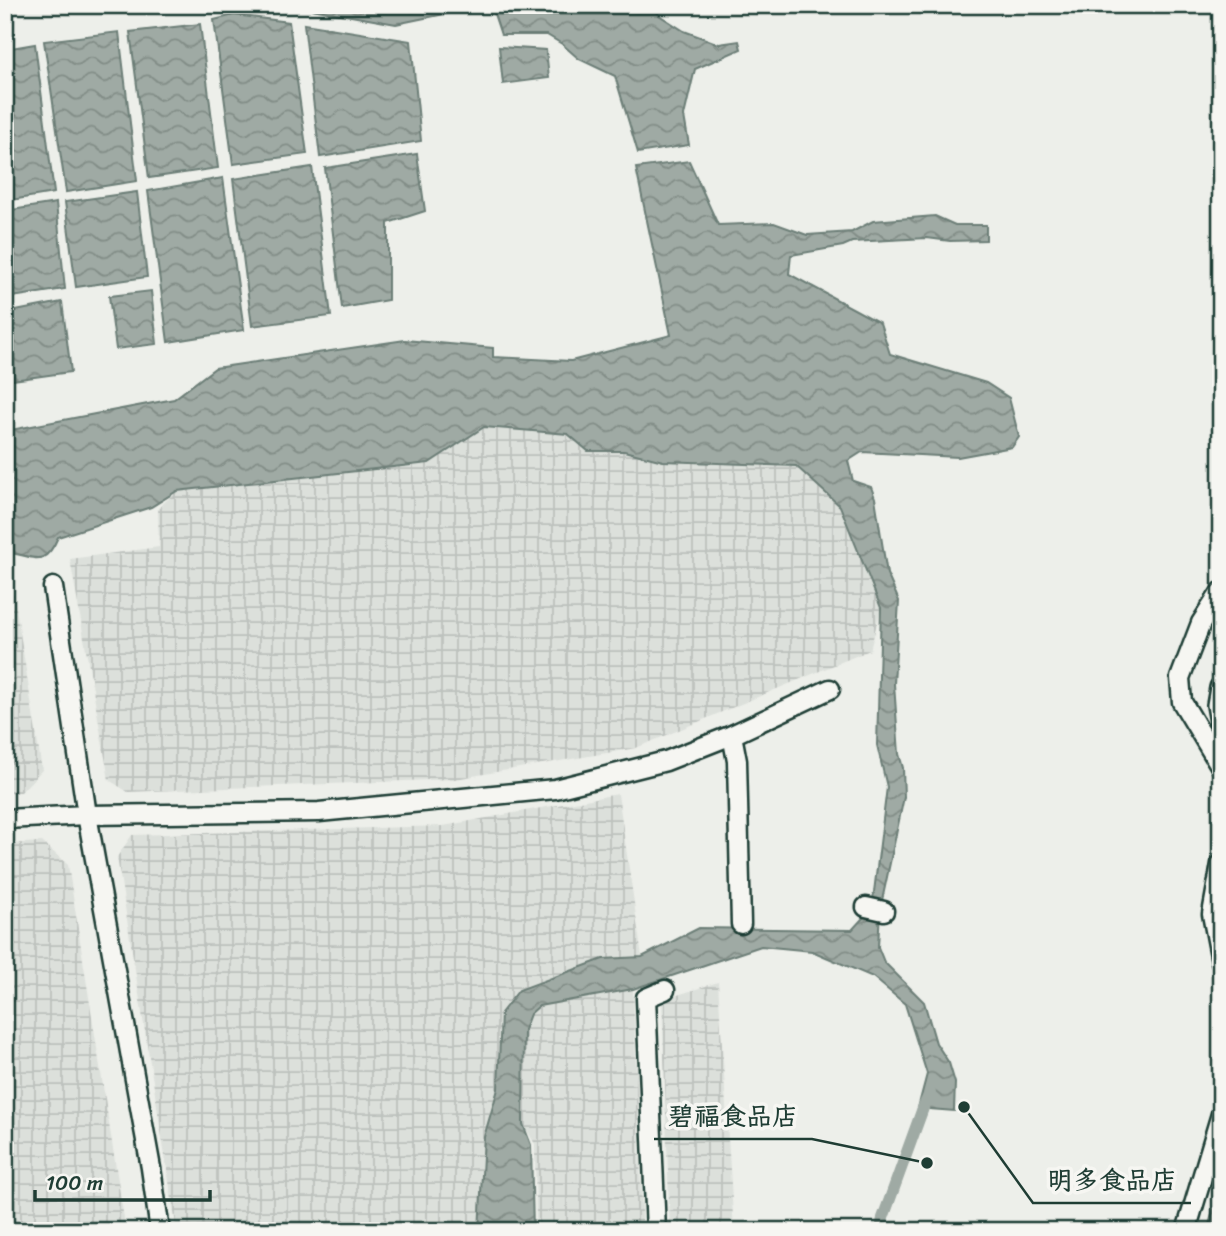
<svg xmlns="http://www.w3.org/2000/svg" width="1226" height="1236" viewBox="0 0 1226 1236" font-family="Sriracha,'LXGW WenKai TC',sans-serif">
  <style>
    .industrial { fill: url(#industrial-grid) }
    .water { fill: url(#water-waves); stroke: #6c7e77; stroke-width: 2 }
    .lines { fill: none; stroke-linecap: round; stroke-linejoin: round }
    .canal { stroke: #9faaa4; stroke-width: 12 }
    .minor-casing { stroke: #1f3d34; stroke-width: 23 }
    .major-casing { stroke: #1f3d34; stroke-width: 26 }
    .minor { stroke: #f6f6f2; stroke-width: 18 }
    .major { stroke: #f6f6f2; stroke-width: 21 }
    .leader { fill: none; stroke: #1f3d34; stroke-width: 2.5 }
    .callout-dot { fill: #1f3d34; stroke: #f6f6f2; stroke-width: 2.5 }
    .callout-label { font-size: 26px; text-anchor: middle; font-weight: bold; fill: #1f3d34; stroke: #f6f6f2; stroke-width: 7; stroke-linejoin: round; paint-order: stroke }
  </style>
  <defs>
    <pattern id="industrial-grid" width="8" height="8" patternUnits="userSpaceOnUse" patternTransform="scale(1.75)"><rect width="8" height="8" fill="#dce0db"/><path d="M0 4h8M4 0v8" fill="none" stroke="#bcc1bd"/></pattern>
    <pattern id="water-waves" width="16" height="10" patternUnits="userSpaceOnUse" patternTransform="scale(1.75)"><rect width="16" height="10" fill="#9faaa4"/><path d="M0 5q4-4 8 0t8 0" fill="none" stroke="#818c86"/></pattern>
  </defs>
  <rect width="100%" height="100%" fill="#edefea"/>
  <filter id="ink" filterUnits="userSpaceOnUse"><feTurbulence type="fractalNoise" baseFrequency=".0143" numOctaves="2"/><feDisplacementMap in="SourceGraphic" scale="14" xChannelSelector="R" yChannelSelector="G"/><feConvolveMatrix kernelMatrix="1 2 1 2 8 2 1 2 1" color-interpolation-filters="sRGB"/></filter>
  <g filter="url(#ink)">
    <g class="industrial">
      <polygon points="484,427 568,434 588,451 624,451 663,461 796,466 840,506 881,608 870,650 636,748 455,779 128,792 109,780 70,559 159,547 158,508 177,491 429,463"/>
      <polygon points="5,557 8,558 42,770 21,792 5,793"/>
      <polygon points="618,794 642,957 603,959 501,1013 498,1089 484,1137 479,1231 177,1231 117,857 132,835 443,826"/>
      <polygon points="42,842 68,865 126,1231 5,1231 5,844"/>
      <polygon points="718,982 734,1231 670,1231 662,1000"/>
      <polygon points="633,989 643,1231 536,1231 535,1144 523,1124 524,1030 529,1014 539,1006"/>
    </g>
    <g class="water">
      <polygon points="289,5 475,5 473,8 396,24"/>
      <polygon points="500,5 653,5 659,15 684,31 719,44 739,41 741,49 695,69 684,116 689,145 638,153 615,76 579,59 562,44 547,35 501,35 494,14"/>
      <polygon points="234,15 289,22 307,154 233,164 214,20"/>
      <polygon points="200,24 218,168 149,178 130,32"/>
      <polygon points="304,24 411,41 421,141 320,157"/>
      <polygon points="119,32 137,181 66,192 44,41"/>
      <polygon points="35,44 54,193 5,201 5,49"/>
      <polygon points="499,47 546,50 549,78 503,84"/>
      <polygon points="417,154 425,211 388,223 388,300 342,308 325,168"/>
      <path d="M 689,161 L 718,225 L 774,223 L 807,235 L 852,232 L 873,221 L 935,216 L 955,225 L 986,225 L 986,240 L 950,241 L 927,238 L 852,242 L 843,246 L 791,255 L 789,274 L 880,323 L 890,354 L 986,383 L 1009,398 L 1019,437 L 1012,447 L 958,457 L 862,452 L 848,461 L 853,481 L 871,487 L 875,498 L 887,574 L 899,601 L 894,684 L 899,754 L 903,768 L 904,797 L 880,910 L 878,947 L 884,962 L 924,1002 L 936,1043 L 949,1063 L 955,1083 L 954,1111 L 918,1108 L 927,1074 L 905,1004 L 873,977 L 812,951 L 761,946 L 633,989 L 539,1006 L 530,1014 L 524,1030 L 523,1124 L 531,1145 L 533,1231 L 479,1231 L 484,1137 L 498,1089 L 501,1013 L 519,990 L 603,959 L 642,957 L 699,928 L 852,930 L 872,908 L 887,787 L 877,745 L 881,608 L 840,506 L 796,466 L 663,461 L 624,451 L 588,451 L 568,434 L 484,427 L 429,463 L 177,491 L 151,507 L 58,537 C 43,573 30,552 5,553 L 5,431 L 174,399 L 215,368 L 405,340 L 493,348 L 493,357 L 571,361 L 671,335 L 636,168 Z"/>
      <polygon points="312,167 331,316 252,326 233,179"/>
      <polygon points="223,178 244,330 168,342 148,191"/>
      <polygon points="137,192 147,277 76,287 65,202"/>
      <polygon points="56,203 65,289 5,298 5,211"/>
      <polygon points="151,291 157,344 116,349 109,296"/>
      <polygon points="62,302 71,372 5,381 5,313"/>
      <polygon points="1221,1185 1221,1231 1207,1231"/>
    </g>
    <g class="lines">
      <polyline class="canal" points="881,1231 883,1218 923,1108 930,1093"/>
      <defs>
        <g id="minor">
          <polyline points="53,587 87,815 151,1168 160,1231"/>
          <polyline points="1221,592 1201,623 1180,678 1182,702 1221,767"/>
          <polyline points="732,735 737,761 741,924"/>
          <polyline points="5,819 87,815 319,812 555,789 666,761 732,735 830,689"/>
          <polyline points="1221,864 1212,914 1221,961"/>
          <polyline points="866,907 884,911"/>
          <polyline points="656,1231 646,998 665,990"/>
          <polyline points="1186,1231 1221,1114"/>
        </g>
        <polyline id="major" points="1221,688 1218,705 1221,722"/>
      </defs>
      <use href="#minor" class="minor-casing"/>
      <use href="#major" class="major-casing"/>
      <use href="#minor" class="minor"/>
      <use href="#major" class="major"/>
    </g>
  </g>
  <path class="leader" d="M927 1163L812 1139H654M964 1107L1033 1203H1191"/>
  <g class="callout-dot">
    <circle cx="927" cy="1163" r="7"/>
    <circle cx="964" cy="1107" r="7"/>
  </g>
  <g class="callout-label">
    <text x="733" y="1125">碧福食品店</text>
    <text x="1112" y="1189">明多食品店</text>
  </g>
  <rect width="1226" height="1236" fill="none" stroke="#f6f6f2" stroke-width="28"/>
  <rect x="14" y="14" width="1198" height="1208" fill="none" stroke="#1f3d34" stroke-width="2.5" filter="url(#ink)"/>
  <path d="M35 1190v10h175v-10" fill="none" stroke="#1f3d34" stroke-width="3.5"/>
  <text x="46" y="1190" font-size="21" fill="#1f3d34" stroke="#f6f6f2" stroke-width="5" paint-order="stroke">100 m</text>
</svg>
